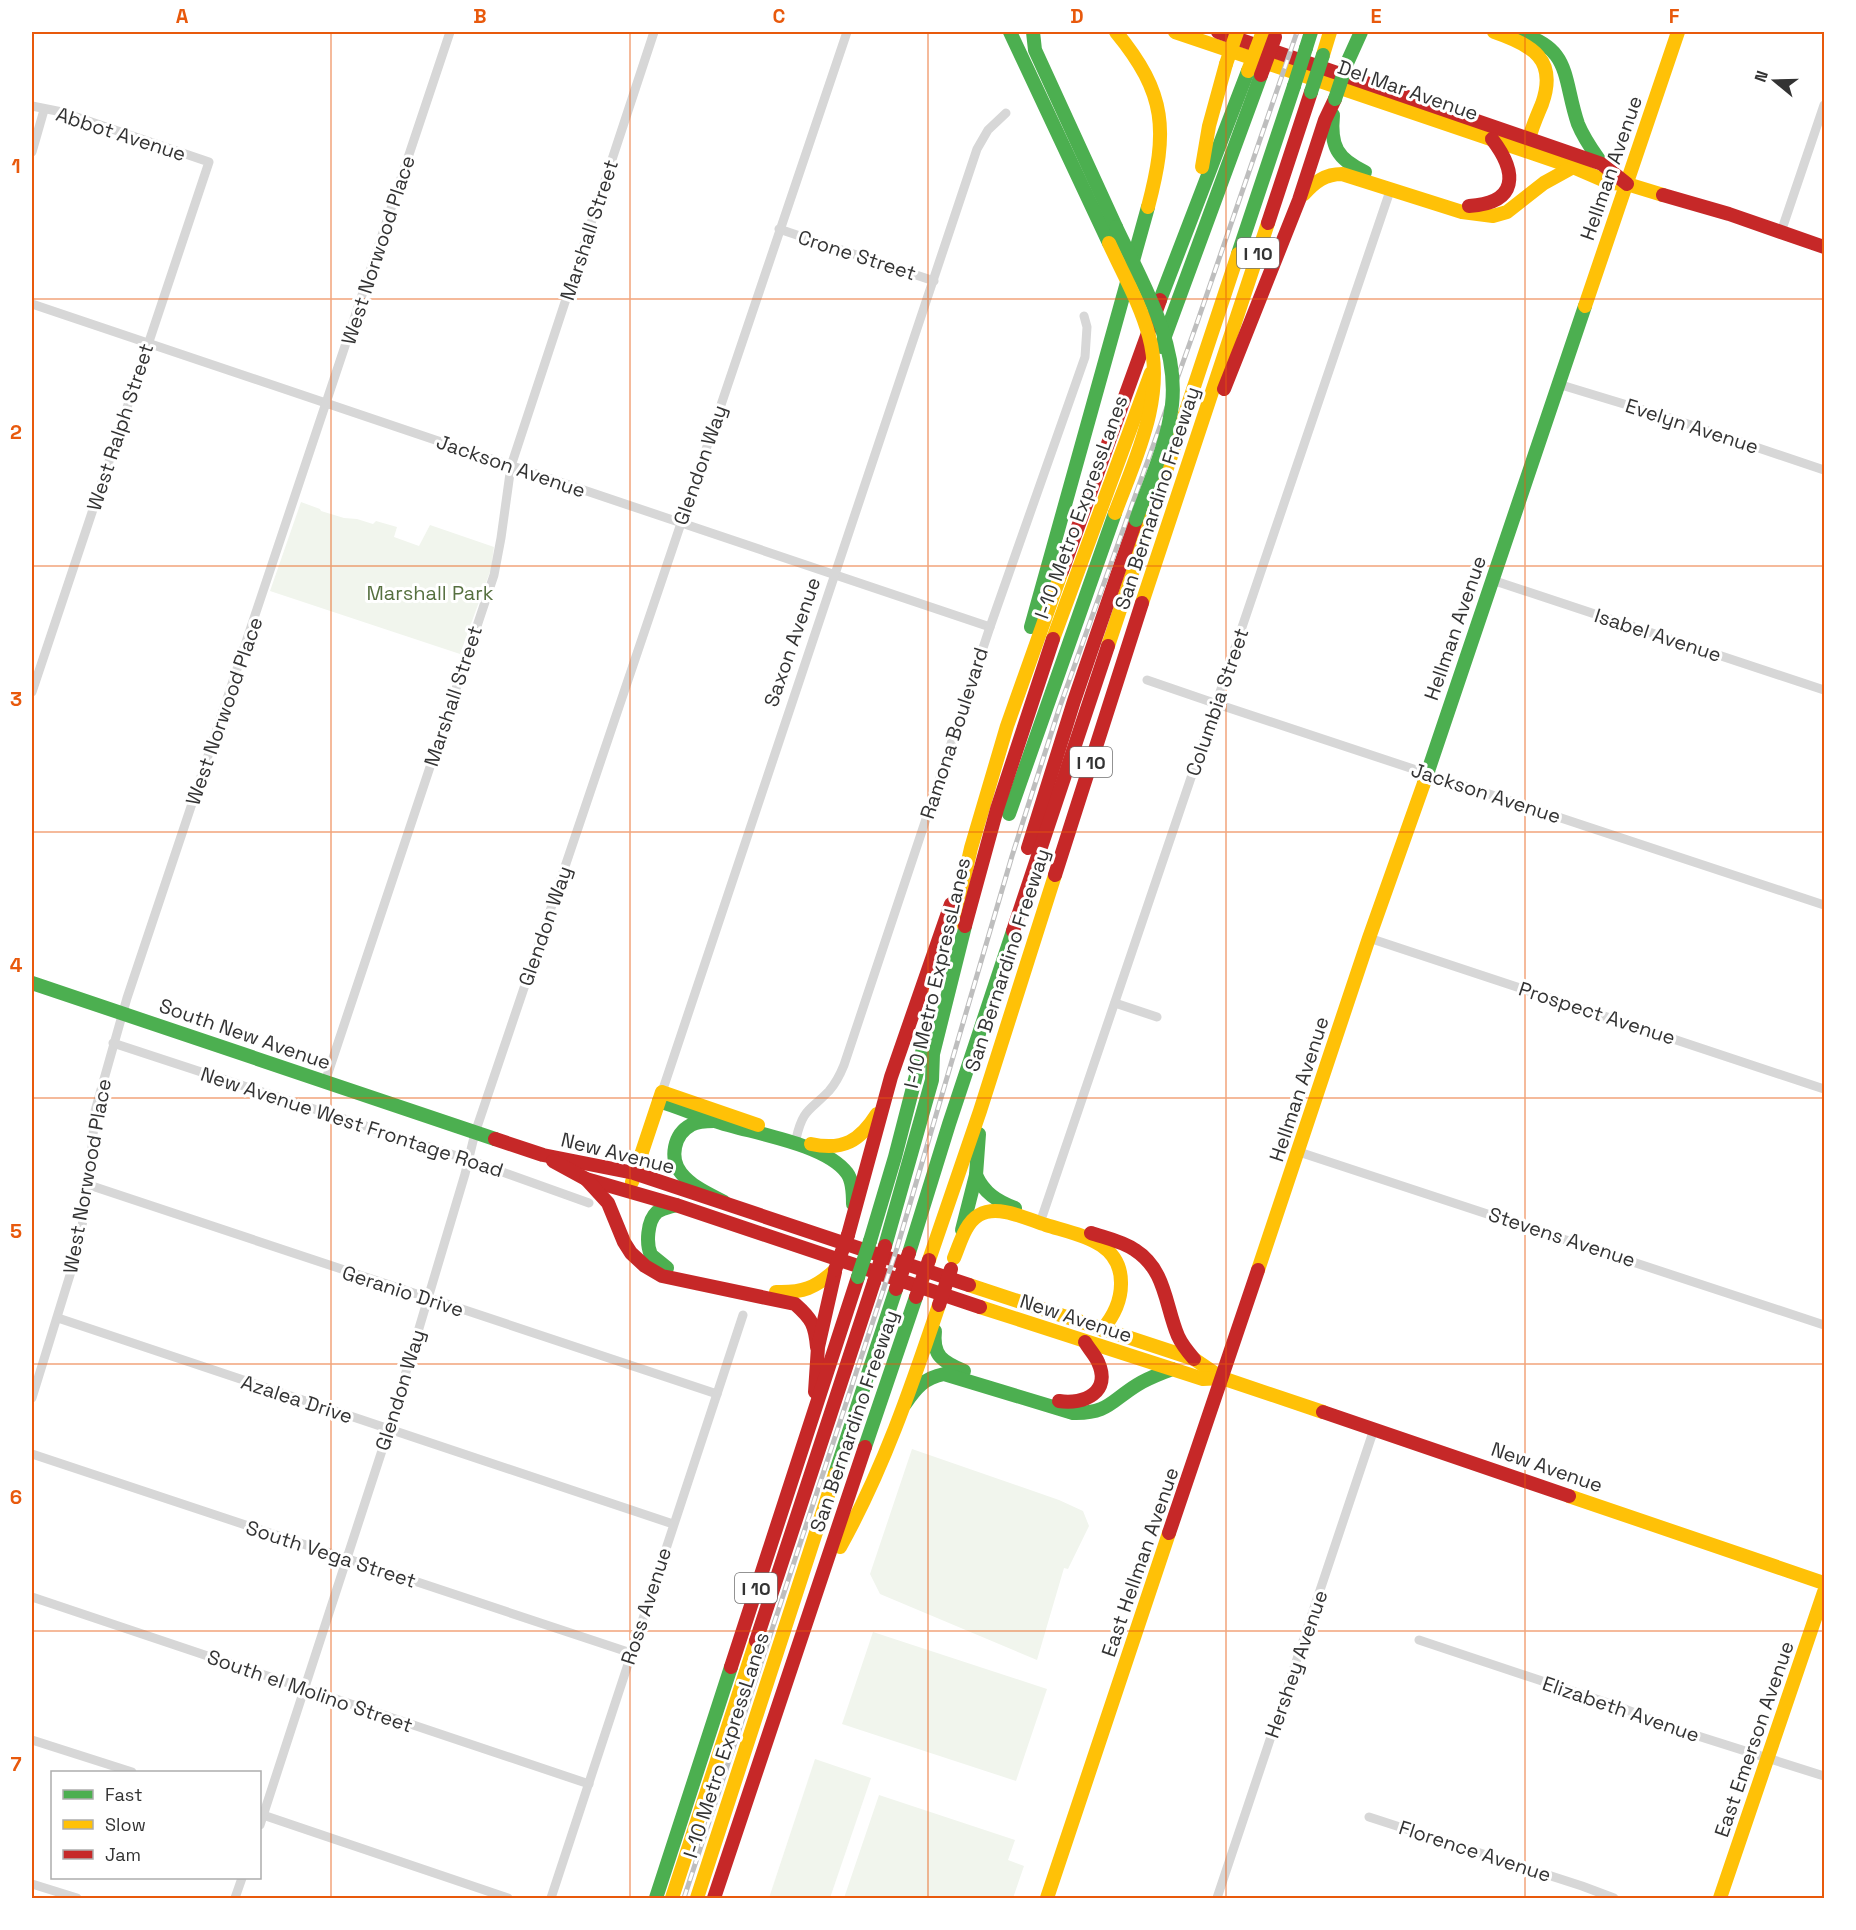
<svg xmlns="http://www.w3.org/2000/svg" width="1856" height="1930" viewBox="0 0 1856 1930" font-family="'Space Grotesk',sans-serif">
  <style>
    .green { fill: #f1f5ed }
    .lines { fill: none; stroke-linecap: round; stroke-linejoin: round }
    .street { stroke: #d7d7d7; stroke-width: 9 }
    .fast { stroke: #4caf50; stroke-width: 14 }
    .slow { stroke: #ffc107; stroke-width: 14 }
    .jam { stroke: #c62828; stroke-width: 14 }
    .rail-casing { stroke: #bebebe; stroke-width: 5 }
    .rail { stroke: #fff; stroke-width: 3; stroke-dasharray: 9; stroke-linecap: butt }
    .fast-bridge { stroke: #4caf50; stroke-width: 14 }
    .slow-bridge { stroke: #ffc107; stroke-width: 14 }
    .jam-bridge { stroke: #c62828; stroke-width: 14 }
    .grid { fill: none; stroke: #e8590c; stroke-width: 1.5; stroke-opacity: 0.55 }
    .labels { text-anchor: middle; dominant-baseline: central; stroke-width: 6; stroke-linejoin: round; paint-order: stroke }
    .shield { fill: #fff; stroke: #707070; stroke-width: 1.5 }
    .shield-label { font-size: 18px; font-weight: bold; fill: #333 }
    .street-label { font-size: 20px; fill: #333; stroke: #fff }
    .park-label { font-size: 20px; fill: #56703f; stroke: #fff }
    .neatline { fill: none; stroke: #e8590c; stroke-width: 2 }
    .grid-label { font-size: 20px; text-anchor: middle; font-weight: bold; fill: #e8590c }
  </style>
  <rect width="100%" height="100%" fill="#fff"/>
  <g class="green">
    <polygon points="301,502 320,509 321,511 344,518 357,519 373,524 376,521 397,527 394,537 419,546 430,525 494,547 491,569 460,654 270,591"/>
    <polygon points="912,1449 1059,1500 1083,1511 1089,1526 1068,1569 1064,1568 1037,1660 880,1594 870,1574"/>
    <polygon points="873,1632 1047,1689 1016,1781 842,1724"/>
    <polygon points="815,1759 871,1778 830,1898 769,1898"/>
    <polygon points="879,1795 1015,1840 1008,1860 1024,1866 1013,1898 844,1898"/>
  </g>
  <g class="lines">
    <g class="street">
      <polyline points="32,106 62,112 209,162 32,692"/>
      <polyline points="32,152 44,110"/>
      <polyline points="779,229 934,281"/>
      <polyline points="1781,232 1824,105"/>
      <polyline points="32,304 990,627"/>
      <polyline points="1558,384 1670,418 1824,470"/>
      <polyline points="1492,580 1824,690"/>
      <polyline points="1147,680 1217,704 1824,905"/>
      <polyline points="1369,938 1824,1089"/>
      <polyline points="1115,1003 1157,1017"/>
      <polyline points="113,1043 469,1160 589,1203"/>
      <polyline points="325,1082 494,575 501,538 511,466 654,32"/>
      <polyline points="662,1092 977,149 988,130 1006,113"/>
      <path d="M 796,1139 C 803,1108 810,1111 829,1091 C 836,1083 840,1075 844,1065 L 990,627 L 1085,357 L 1087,327 L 1084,316"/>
      <polyline points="1299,1152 1824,1325"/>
      <polyline points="89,1185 717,1394"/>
      <polyline points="1042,1217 1391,188"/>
      <polyline points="58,1318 673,1524"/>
      <polyline points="32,1398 78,1249 89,1185 95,1111 127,998 450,32"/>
      <polyline points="32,1454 631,1653"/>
      <polyline points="32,1597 589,1784"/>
      <polyline points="1419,1640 1617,1706 1679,1730 1824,1776"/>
      <polyline points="32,1740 132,1772"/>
      <polyline points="260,1814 508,1898"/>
      <polyline points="1369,1817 1582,1886 1614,1898"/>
      <polyline points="260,1825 389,1429 465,1174 475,1133 847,32"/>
      <polyline points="32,1884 77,1898"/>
      <polyline points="235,1898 242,1878"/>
      <polyline points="551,1898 743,1315"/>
      <polyline points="1217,1898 1374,1429"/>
    </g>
    <g class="fast">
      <polyline points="1010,32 1109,243"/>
      <polyline points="1033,32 1035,50 1116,227"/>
      <path d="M 1514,32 C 1573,47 1562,77 1578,124 C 1584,139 1593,151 1602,164"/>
      <polyline points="1306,48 1311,32"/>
      <polyline points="1347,63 1361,32"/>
      <path d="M 1333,115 C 1330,146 1337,159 1365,172"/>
      <polyline points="1238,254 1294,86"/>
      <polyline points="1160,300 1248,71"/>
      <polyline points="1161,347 1261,75"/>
      <polyline points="1031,627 1148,207"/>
      <polyline points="1424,783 1585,306"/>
      <polyline points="1009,814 1115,513"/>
      <polyline points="32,983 495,1139"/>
      <path d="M 659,1101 C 678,1107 697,1115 715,1121 C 750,1133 825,1143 847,1173 C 853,1181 853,1194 853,1204"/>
      <path d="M 714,1121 C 706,1121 698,1121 691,1125 C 674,1134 669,1158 681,1173 C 692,1187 709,1194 724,1202"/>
      <path d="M 976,1175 C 984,1193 997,1201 1015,1208"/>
      <polyline points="962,1230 976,1175 979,1134"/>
      <polyline points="870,1241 895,1157 926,1037"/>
      <polyline points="885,1246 932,1080 933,1054 965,926"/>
      <polyline points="909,1253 949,1124 1013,931"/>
      <path d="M 667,1268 L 651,1255 C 646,1244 647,1221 657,1212 C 663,1208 670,1207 676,1205"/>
      <path d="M 935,1331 C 932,1356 943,1362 964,1371"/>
      <path d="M 905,1404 C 916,1388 924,1378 944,1374 L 1073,1413 C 1108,1414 1111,1401 1137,1385 C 1148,1378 1160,1374 1172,1369"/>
      <polyline points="865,1447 916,1297"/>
      <polyline points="835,1474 896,1289"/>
      <polyline points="656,1898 731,1667"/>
    </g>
    <g class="slow">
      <path d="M 1116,32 C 1167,94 1168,131 1148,207"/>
      <polyline points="1175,32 1573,167 1610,183 1627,184 1663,195"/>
      <path d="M 1494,32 C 1532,45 1558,59 1542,104 C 1537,116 1532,127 1529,139"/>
      <polyline points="1323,55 1330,32"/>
      <polyline points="1202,167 1209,126 1226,64"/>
      <path d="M 1304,194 C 1315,182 1325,174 1342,174 L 1462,212 L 1493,216 L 1507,212 L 1544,183 L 1573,167"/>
      <polyline points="1585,306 1678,32"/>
      <polyline points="1142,603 1268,223"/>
      <polyline points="1053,639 1151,373"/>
      <polyline points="1108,646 1238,254"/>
      <polyline points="954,923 971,848 1007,726 1062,571"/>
      <path d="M 811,1144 C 843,1151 860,1141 877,1114"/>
      <polyline points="632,1182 662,1092 758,1125"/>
      <path d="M 954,1258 C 960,1244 965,1223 979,1215 C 998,1204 1027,1219 1046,1225 C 1078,1235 1122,1241 1121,1284 C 1121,1302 1113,1317 1102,1330"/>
      <polyline points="929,1260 980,1111 1055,875"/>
      <polyline points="1258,1270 1369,938 1424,783"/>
      <polyline points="969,1285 1194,1359 1222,1378 1323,1412"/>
      <path d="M 776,1292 C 802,1293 816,1288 835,1270"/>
      <polyline points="980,1307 1203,1379 1222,1378"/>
      <polyline points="1569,1496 1824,1583"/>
      <path d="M 840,1547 C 883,1470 911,1388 939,1305"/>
      <polyline points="672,1898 756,1641"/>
      <polyline points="697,1898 835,1474"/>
      <polyline points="1047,1898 1169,1533"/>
      <polyline points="1720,1898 1824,1592"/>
    </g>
    <g class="jam">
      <polyline points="1218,32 1602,164 1627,184"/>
      <polyline points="1663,195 1729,214 1824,247"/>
      <path d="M 1469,206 C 1518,203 1518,173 1492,139"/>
      <polyline points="1268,223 1311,92"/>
      <polyline points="1224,389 1299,200 1325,120 1335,99"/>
      <polyline points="1062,571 1160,300"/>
      <polyline points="1028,848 1074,701 1136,520"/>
      <polyline points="1055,875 1142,603"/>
      <polyline points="965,926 997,809 1053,639"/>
      <polyline points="1013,931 1108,646"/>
      <polyline points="495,1139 543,1155 634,1173 969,1285"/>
      <polyline points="553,1161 586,1179 676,1205 980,1307"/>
      <path d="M 586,1179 L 608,1203 L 624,1242 L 631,1253 L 645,1266 L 662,1276 L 795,1304 C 812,1319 815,1325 817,1347"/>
      <path d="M 1091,1233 C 1106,1238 1122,1241 1135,1250 C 1166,1270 1165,1305 1178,1336 C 1182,1345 1188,1352 1194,1359"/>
      <polyline points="848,1235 891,1077 951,904"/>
      <polyline points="815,1392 818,1347 835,1272"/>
      <path d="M 1059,1401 C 1084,1405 1112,1392 1098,1362 C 1095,1355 1089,1349 1085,1342"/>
      <polyline points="1323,1412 1569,1496"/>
      <polyline points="1169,1533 1258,1270"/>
      <polyline points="756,1641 874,1282"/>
      <polyline points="731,1667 858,1277"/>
      <polyline points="714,1898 865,1447"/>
    </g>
    <defs>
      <polyline id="rail" points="684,1898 897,1248 1012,856 1059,709 1197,323 1297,32"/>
    </defs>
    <use href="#rail" class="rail-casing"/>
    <use href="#rail" class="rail"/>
    <g class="fast-bridge">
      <polyline points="1294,86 1306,48"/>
      <polyline points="1311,92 1323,55"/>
      <polyline points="1335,99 1347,63"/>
      <path d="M 1116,227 C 1142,282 1179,343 1172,405 C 1167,445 1149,483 1136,520"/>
      <polyline points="858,1277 870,1241"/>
    </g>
    <g class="slow-bridge">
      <polyline points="1226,64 1237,32"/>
      <polyline points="1248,71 1262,34"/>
      <path d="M 1109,243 C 1123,274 1140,303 1149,336 C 1166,397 1136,457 1115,513"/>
    </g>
    <g class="jam-bridge">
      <polyline points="1261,75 1275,37"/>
      <polyline points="835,1270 848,1235"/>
      <polyline points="874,1282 885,1246"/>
      <polyline points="896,1289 909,1253"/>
      <polyline points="916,1297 929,1260"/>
      <polyline points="939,1305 951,1269"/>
    </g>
  </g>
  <path class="grid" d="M 331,32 L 331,1898M 630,32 L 630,1898M 928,32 L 928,1898M 1226,32 L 1226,1898M 1525,32 L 1525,1898M 32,299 L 1824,299M 32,566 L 1824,566M 32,832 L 1824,832M 32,1098 L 1824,1098M 32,1364 L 1824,1364M 32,1631 L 1824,1631"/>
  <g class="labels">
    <g class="shield">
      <rect x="1237" y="238" width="42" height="30" rx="4.5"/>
      <rect x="1070" y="747" width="42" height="30" rx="4.5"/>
      <rect x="735" y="1573" width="42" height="30" rx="4.5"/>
    </g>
    <g class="shield-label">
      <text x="1258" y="253">I 10</text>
      <text x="1091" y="762">I 10</text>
      <text x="756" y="1588">I 10</text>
    </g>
    <g class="street-label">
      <text transform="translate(1408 90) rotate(19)">Del Mar Avenue</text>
      <text transform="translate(121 134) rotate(18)">Abbot Avenue</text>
      <text transform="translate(1611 168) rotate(-71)">Hellman Avenue</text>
      <text transform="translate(589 230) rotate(-72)">Marshall Street</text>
      <text transform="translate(378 250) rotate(-72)">West Norwood Place</text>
      <text transform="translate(857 255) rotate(18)">Crone Street</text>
      <text transform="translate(1692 426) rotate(18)">Evelyn Avenue</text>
      <text transform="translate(120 427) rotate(-72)">West Ralph Street</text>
      <text transform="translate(700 465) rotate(-71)">Glendon Way</text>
      <text transform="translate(511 466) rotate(19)">Jackson Avenue</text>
      <text transform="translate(1157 498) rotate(-72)">San Bernardino Freeway</text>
      <text transform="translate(1081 507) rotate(-70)">I-10 Metro ExpressLanes</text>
      <text transform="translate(1455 628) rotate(-71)">Hellman Avenue</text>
      <text transform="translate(1658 635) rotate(18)">Isabel Avenue</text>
      <text transform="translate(792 642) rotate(-71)">Saxon Avenue</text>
      <text transform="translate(453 696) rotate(-72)">Marshall Street</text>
      <text transform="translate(1217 702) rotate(-71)">Columbia Street</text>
      <text transform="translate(224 711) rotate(-71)">West Norwood Place</text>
      <text transform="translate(954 733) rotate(-72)">Ramona Boulevard</text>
      <text transform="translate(1486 793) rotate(18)">Jackson Avenue</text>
      <text transform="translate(545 926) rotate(-71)">Glendon Way</text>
      <text transform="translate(1007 960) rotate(-72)">San Bernardino Freeway</text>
      <text transform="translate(937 973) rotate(-77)">I-10 Metro ExpressLanes</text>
      <text transform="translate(1597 1013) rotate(18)">Prospect Avenue</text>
      <text transform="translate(245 1034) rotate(19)">South New Avenue</text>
      <text transform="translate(1299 1089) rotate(-72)">Hellman Avenue</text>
      <text transform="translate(352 1122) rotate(18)">New Avenue West Frontage Road</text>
      <text transform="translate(618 1153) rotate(14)">New Avenue</text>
      <text transform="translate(87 1176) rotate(-80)">West Norwood Place</text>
      <text transform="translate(1562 1237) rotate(18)">Stevens Avenue</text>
      <text transform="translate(403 1291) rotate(18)">Geranio Drive</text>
      <text transform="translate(1076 1318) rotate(18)">New Avenue</text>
      <text transform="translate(400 1390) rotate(-73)">Glendon Way</text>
      <text transform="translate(297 1399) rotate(18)">Azalea Drive</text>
      <text transform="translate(854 1421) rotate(-71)">San Bernardino Freeway</text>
      <text transform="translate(1547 1467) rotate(19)">New Avenue</text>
      <text transform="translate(331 1554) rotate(18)">South Vega Street</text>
      <text transform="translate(1140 1562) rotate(-71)">East Hellman Avenue</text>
      <text transform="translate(646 1606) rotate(-72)">Ross Avenue</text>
      <text transform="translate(1296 1664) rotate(-71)">Hershey Avenue</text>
      <text transform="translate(310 1691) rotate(19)">South el Molino Street</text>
      <text transform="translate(1621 1709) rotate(19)">Elizabeth Avenue</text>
      <text transform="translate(1754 1739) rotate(-71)">East Emerson Avenue</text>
      <text transform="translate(726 1745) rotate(-72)">I-10 Metro ExpressLanes</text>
      <text transform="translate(1475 1851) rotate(18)">Florence Avenue</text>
    </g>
    <g class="park-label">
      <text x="430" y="593">Marshall Park</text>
    </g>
  </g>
  <rect width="1856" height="1930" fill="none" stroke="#ffffff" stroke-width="66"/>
  <rect x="51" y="1771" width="210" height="108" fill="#ffffff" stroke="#adadad" stroke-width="1.5"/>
  <rect x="63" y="1790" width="30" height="9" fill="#4caf50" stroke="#adadad" stroke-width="1.5"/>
  <text x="105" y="1801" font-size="18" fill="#333333">Fast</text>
  <rect x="63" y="1820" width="30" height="9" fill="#ffc107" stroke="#adadad" stroke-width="1.5"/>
  <text x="105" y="1831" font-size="18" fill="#333333">Slow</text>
  <rect x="63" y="1850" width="30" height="9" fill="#c62828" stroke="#adadad" stroke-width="1.5"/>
  <text x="105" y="1861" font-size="18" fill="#333333">Jam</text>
  <g transform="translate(1775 81) rotate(289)" stroke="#ffffff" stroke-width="4.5" paint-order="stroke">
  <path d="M0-4.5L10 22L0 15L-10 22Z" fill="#333333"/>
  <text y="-9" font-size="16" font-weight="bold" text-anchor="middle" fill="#333333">N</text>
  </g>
  <rect x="33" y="33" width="1790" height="1864" class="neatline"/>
  <g class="grid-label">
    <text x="182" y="23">A</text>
    <text x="480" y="23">B</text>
    <text x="779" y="23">C</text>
    <text x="1077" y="23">D</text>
    <text x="1376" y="23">E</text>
    <text x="1674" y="23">F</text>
    <text x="16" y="173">1</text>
    <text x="16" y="439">2</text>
    <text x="16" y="706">3</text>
    <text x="16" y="972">4</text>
    <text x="16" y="1238">5</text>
    <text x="16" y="1504">6</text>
    <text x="16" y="1771">7</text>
  </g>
</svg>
